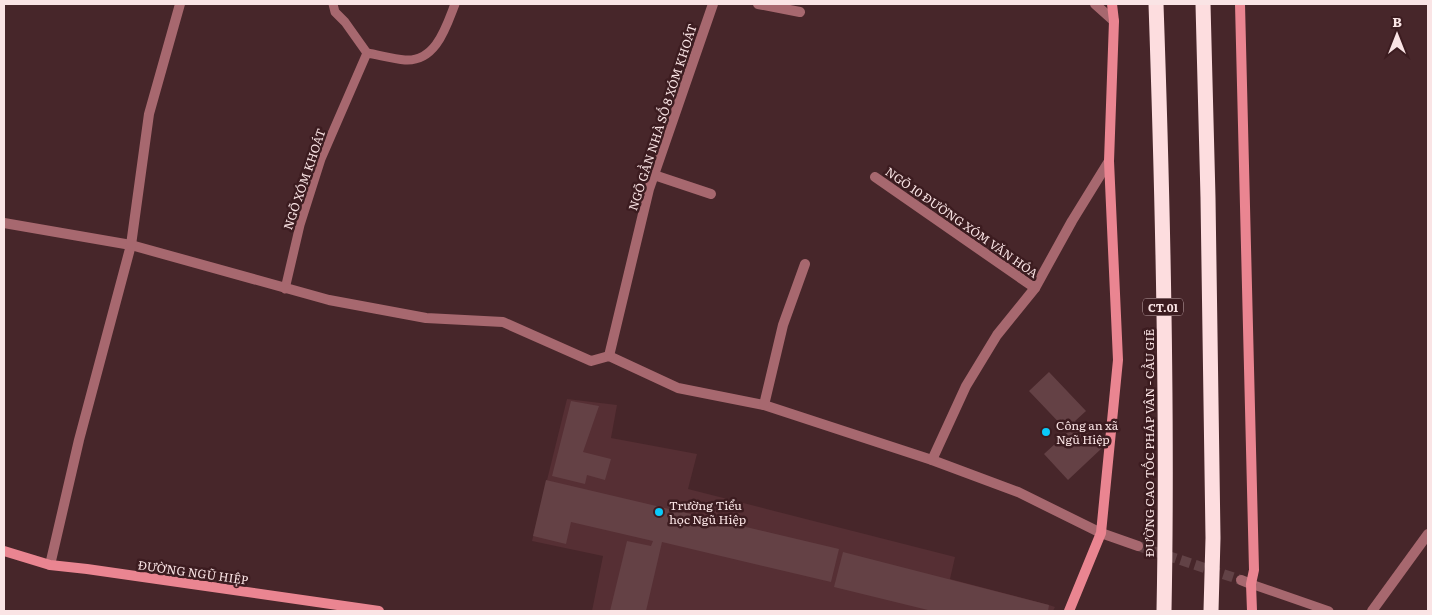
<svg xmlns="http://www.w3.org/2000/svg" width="1432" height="615" viewBox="0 0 1432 615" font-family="Literata,serif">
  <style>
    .built { fill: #562f34 }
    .building { fill: #644145 }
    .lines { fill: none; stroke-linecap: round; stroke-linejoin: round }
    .street-tunnel { stroke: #624246; stroke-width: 10; stroke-dasharray: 10 5; stroke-linecap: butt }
    .lane { stroke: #a7686f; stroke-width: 9 }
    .street { stroke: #a7686f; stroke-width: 10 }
    .secondary { stroke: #ea8591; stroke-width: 10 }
    .highway { stroke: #fddddf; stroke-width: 15 }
    .poi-dot { fill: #0acafa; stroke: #3c1c20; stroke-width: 2 }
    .labels { text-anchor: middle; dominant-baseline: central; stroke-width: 5; stroke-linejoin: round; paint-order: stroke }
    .shield { fill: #3c1c20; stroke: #c1a8aa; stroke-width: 1 }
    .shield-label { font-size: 11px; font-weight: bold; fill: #fae4e5 }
    .street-label { font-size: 12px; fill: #fae4e5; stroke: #3c1c20 }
    .poi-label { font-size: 12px; fill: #fae4e5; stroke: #3c1c20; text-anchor: start }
  </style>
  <rect width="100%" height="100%" fill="#47262a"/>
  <polygon class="built" points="567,399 617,405 611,438 697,454 688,489 955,557 950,579 1049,605 1055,607 1053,611 592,611 603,556 532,541"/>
  <g class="building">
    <polygon points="1049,372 1086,411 1075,421 1102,448 1068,480 1044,454 1068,432 1029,391"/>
    <polygon points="571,401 599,406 583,452 611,459 605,480 587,475 585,484 552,476"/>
    <polygon points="546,480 839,549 831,582 662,542 646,611 610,611 627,541 651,546 653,541 571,522 566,544 533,536"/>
    <polygon points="843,552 1049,605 1048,611 932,611 834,587"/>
  </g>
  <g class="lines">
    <polyline class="street-tunnel" points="1138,546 1241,580"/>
    <g class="lane">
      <path d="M 367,53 C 379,55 393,59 405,60 C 436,62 446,27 455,4"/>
      <polyline points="285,289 300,225 321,159 367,53 345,22 335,12 333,4"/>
      <polyline points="1251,584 1329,611"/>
    </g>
    <g class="street">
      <polyline points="758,4 800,12"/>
      <polyline points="1095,4 1114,21"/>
      <polyline points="654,175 711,194"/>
      <polyline points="875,177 1035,288"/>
      <polyline points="4,223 131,245 329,300 426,318 503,322 591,361 609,356 678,388 764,405 932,460 1018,492 1101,533 1138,546"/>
      <polyline points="609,356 649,189 713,4"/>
      <polyline points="764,405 783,325 805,264"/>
      <polyline points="932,460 966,386 997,335 1035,288 1072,221 1109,161"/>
      <polyline points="50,565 79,440 131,245 149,114 180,4"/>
      <polyline points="1241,580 1251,584"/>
      <polyline points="1372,611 1428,534"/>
    </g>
    <g class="secondary">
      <polyline points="1240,4 1254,570 1251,584 1252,611"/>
      <polyline points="4,551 50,565 87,569 379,611"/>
      <polyline points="1069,611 1101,533 1118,360 1109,161 1114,21 1112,4"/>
    </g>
    <g class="highway">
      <path d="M 1156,4 C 1163,206 1168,409 1164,611"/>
      <polyline points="1203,4 1208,198 1213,538 1211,611"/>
    </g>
  </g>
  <g class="poi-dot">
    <circle cx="1046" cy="432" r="5"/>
    <circle cx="659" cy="512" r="5"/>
  </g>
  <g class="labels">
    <rect class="shield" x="1143" y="298.5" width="40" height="17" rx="4"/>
    <g class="shield-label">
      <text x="1163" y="307">CT.01</text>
    </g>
    <g class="street-label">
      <text transform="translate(662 117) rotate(-72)">NGÕ GẦN NHÀ SỐ 8 XÓM KHOÁT</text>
      <text transform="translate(304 179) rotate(-71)">NGÕ XÓM KHOÁT</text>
      <text transform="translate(962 222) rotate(35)">NGÕ 10 ĐƯỜNG XÓM VĂN HÓA</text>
      <text transform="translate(1149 443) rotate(-90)">ĐƯỜNG CAO TỐC PHÁP VÂN - CẦU GIẼ</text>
      <text transform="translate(193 572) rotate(8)">ĐƯỜNG NGŨ HIỆP</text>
    </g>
    <g class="poi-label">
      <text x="1056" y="425">Công an xã<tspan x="1056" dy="14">Ngũ Hiệp</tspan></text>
      <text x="669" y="505">Trường Tiểu<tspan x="669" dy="14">học Ngũ Hiệp</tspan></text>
    </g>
  </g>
  <rect width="1432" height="615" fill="none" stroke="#fae4e5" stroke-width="10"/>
  <g transform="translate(1397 35)" stroke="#3c1c20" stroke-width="4" paint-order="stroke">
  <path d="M0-4L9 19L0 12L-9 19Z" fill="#fae4e5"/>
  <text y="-8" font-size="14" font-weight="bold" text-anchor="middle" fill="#fae4e5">B</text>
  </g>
</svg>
